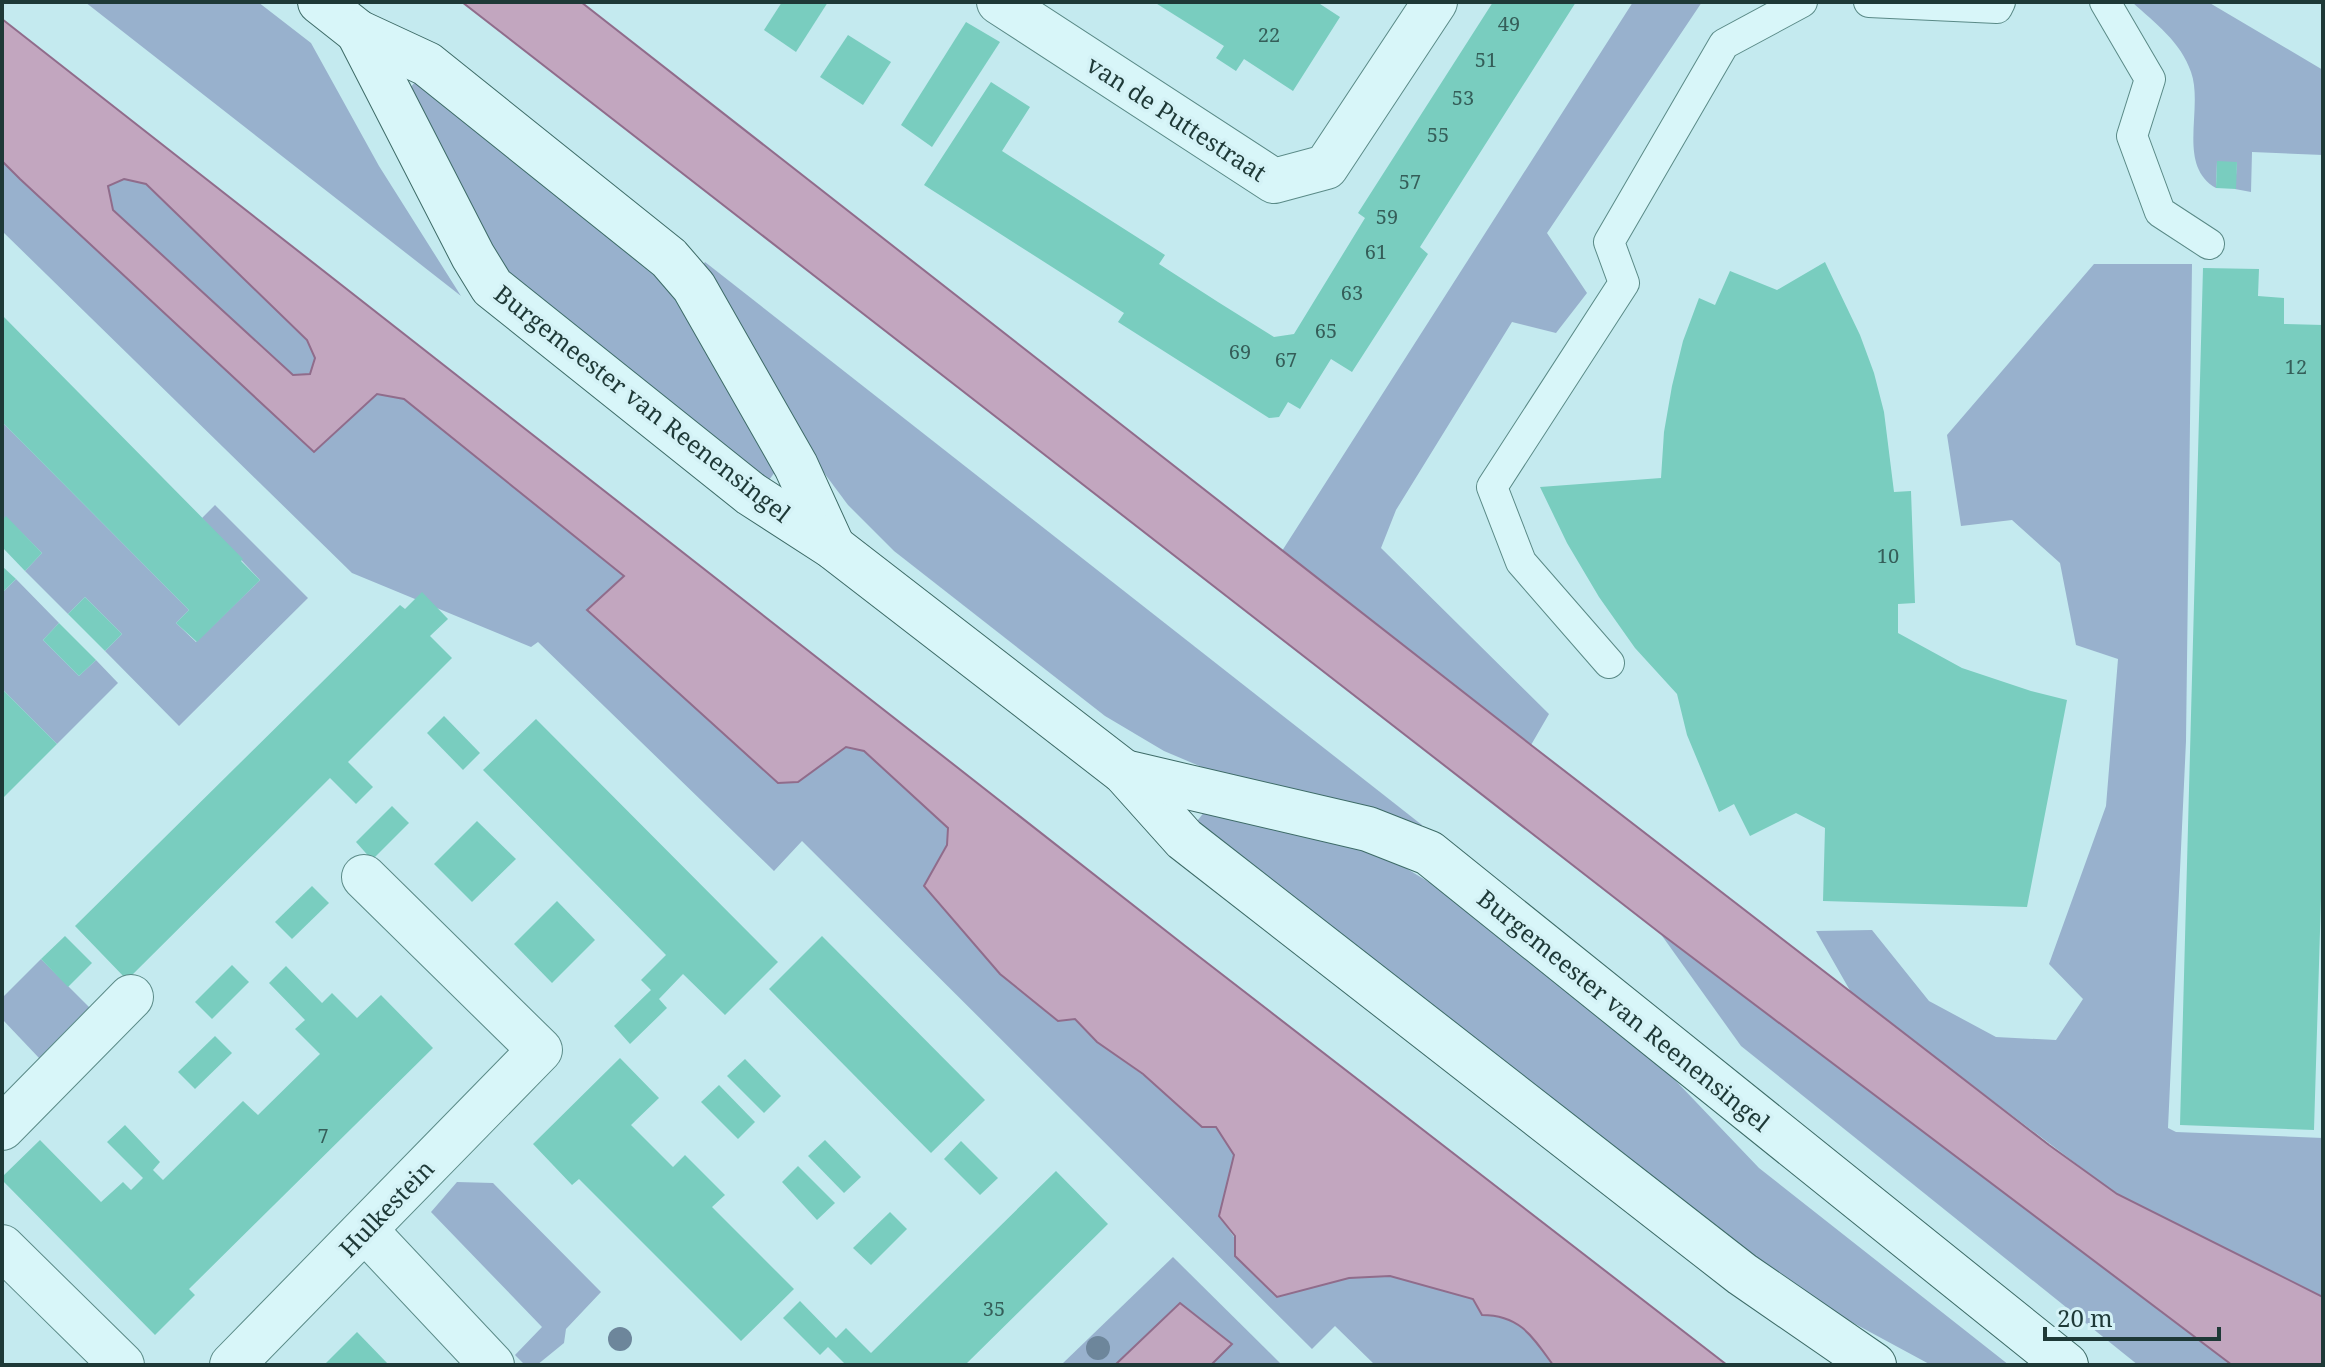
<svg xmlns="http://www.w3.org/2000/svg" width="2325" height="1367" viewBox="0 0 2325 1367" font-family="'Noto Serif',serif">
  <style>
    .green { fill: #98b1cd }
    .water { fill: #c2a6bf; stroke: #906c8b; stroke-width: 2; fill-rule: evenodd }
    .building { fill: #79cdbf }
    .lines { fill: none; stroke-linecap: round; stroke-linejoin: round }
    .service-casing { stroke: #5a8a87; stroke-width: 32 }
    .minor-casing { stroke: #5a8a87; stroke-width: 46 }
    .secondary-casing { stroke: #3d6b67; stroke-width: 46 }
    .service { stroke: #d8f6f9; stroke-width: 30 }
    .minor { stroke: #d8f6f9; stroke-width: 44 }
    .secondary { stroke: #d8f6f9; stroke-width: 44 }
    .tree { fill: #6d869b }
    .labels { text-anchor: middle; dominant-baseline: central; stroke-width: 7; stroke-linejoin: round; paint-order: stroke }
    .number-label { font-size: 20px; fill: #355e59 }
    .street-label { font-size: 24px; fill: #1e3937; stroke: #d4f2f6 }
  </style>
  <rect width="100%" height="100%" fill="#c4eaef"/>
  <g class="green">
    <polygon points="85,2 258,2 311,43 379,166 461,296"/>
    <polygon points="1633,2 1702,2 1547,233 1587,293 1556,333 1512,322 1396,510 1381,548 1549,714 1531,745 1282,551"/>
    <path d="M 2132,2 L 2208,2 L 2323,70 L 2323,155 L 2252,152 L 2251,192 L 2235,189 L 2237,162 L 2217,162 L 2216,188 C 2176,165 2204,108 2191,72 C 2181,42 2155,23 2132,2 Z"/>
    <polygon points="415,82 653,268 694,319 778,468 763,488 512,284 402,98"/>
    <path d="M 2,161 L 314,452 L 377,394 L 404,399 L 625,576 L 588,611 L 798,782 L 846,747 L 864,751 L 948,828 L 947,845 L 924,886 L 1000,974 L 1057,1021 L 1074,1019 L 1097,1042 L 1216,1127 L 1234,1155 L 1219,1216 L 1277,1297 L 1349,1278 L 1391,1276 L 1473,1299 L 1482,1315 C 1520,1315 1533,1337 1553,1365 L 1375,1365 L 1335,1326 L 1312,1349 L 802,841 L 774,871 L 538,642 L 531,647 L 352,573 L 2,231 Z"/>
    <polygon points="124,179 145,184 307,340 315,358 310,374 293,375 113,210 108,186"/>
    <polygon points="705,262 1422,825 1419,828 1216,773 1164,751 1105,716 894,551 848,505 807,450 702,266"/>
    <polygon points="2094,264 2192,264 2186,741 2168,1128 2176,1132 2323,1138 2323,1297 2116,1194 1852,994 1816,931 1872,930 1929,1001 1996,1037 2056,1040 2083,999 2049,964 2106,806 2118,659 2076,645 2060,563 2012,520 1961,526 1947,435"/>
    <polygon points="2,422 189,610 176,623 196,642 260,580 202,518 215,505 308,598 179,726 105,651 122,634 85,597 68,614 25,571 42,553 6,517 2,520"/>
    <polygon points="16,579 59,623 43,640 79,676 96,660 118,683 57,744 2,689 2,593"/>
    <polygon points="1209,806 1386,856 1450,895 1654,1058 1759,1168 2009,1365 1931,1365 1833,1312 1756,1262 1194,825"/>
    <polygon points="1660,933 2232,1365 2138,1365 1741,1046"/>
    <polygon points="41,959 91,1009 40,1059 2,1019 2,998"/>
    <polygon points="457,1182 493,1183 601,1292 566,1329 564,1343 537,1365 525,1365 515,1355 542,1327 431,1212"/>
    <polygon points="1173,1257 1282,1365 1061,1365"/>
  </g>
  <g class="water">
    <polygon points="462,2 581,2 1531,745 2049,1145 2117,1194 2323,1297 2323,1365 2232,1365 1660,933"/>
    <path d="M 2,19 L 1184,945 L 1727,1365 L 1553,1365 C 1533,1337 1520,1315 1482,1315 L 1473,1299 L 1390,1276 L 1349,1278 L 1277,1297 L 1235,1256 L 1235,1236 L 1219,1216 L 1234,1155 L 1216,1127 L 1202,1127 L 1143,1074 L 1097,1042 L 1075,1019 L 1058,1021 L 1000,974 L 924,886 L 947,845 L 948,828 L 864,751 L 846,747 L 798,782 L 778,783 L 587,610 L 624,576 L 404,399 L 377,394 L 314,452 L 20,179 L 2,161 ZM 124,179 L 146,184 L 307,340 L 315,358 L 310,374 L 293,375 L 113,210 L 108,186 Z"/>
    <polygon points="1180,1303 1232,1344 1211,1365 1115,1365"/>
  </g>
  <g class="building">
    <polygon points="782,2 828,2 796,52 764,30"/>
    <polygon points="1154,2 1317,2 1340,17 1293,91 1244,59 1236,71 1216,58 1224,46"/>
    <polygon points="1493,2 1576,2 1420,247 1428,254 1352,372 1331,359 1300,409 1288,402 1279,417 1269,418 1118,322 1124,313 924,185 991,82 1030,107 1002,151 1165,255 1159,264 1218,302 1274,337 1294,334 1365,218 1358,213"/>
    <polygon points="966,22 1000,42 932,147 901,125"/>
    <polygon points="848,35 891,62 863,105 820,77"/>
    <polygon points="2217,161 2237,162 2236,189 2216,188"/>
    <polygon points="1825,262 1860,335 1874,373 1884,412 1894,492 1911,491 1915,603 1898,604 1898,633 1962,668 2031,691 2067,700 2027,907 1823,901 1825,828 1796,813 1750,836 1734,804 1719,812 1687,735 1677,694 1635,648 1599,597 1567,543 1540,487 1661,478 1664,432 1672,386 1683,341 1699,298 1715,305 1730,271 1777,290"/>
    <polygon points="2203,268 2259,269 2258,296 2284,298 2284,324 2323,325 2323,832 2314,1130 2180,1125"/>
    <polygon points="2,315 243,559 241,561 260,580 197,642 176,623 189,610 2,422"/>
    <polygon points="6,516 42,553 25,571 2,547 2,520"/>
    <polygon points="2,566 16,579 2,593"/>
    <polygon points="422,592 448,619 430,636 452,658 348,762 373,787 356,804 330,778 127,980 75,926 400,605 405,609"/>
    <polygon points="85,597 122,634 105,651 68,614"/>
    <polygon points="59,623 96,660 79,676 43,640"/>
    <polygon points="2,689 57,744 4,797 2,795"/>
    <polygon points="444,716 480,753 463,770 427,733"/>
    <polygon points="536,719 778,962 725,1015 683,974 659,999 667,1008 630,1044 614,1026 651,990 641,980 666,955 483,770"/>
    <polygon points="392,806 409,823 372,860 356,842"/>
    <polygon points="477,821 516,859 472,902 434,864"/>
    <polygon points="312,886 329,903 292,939 275,922"/>
    <polygon points="557,901 595,940 552,983 514,944"/>
    <polygon points="65,936 92,963 68,987 41,959"/>
    <polygon points="822,936 985,1100 931,1153 769,989"/>
    <polygon points="232,965 249,982 212,1019 195,1002"/>
    <polygon points="286,966 322,1003 332,993 357,1018 381,995 433,1048 189,1289 195,1295 155,1335 2,1180 2,1177 40,1140 101,1202 123,1182 131,1190 143,1178 107,1142 125,1125 160,1162 153,1170 163,1180 243,1101 258,1115 320,1054 295,1029 305,1020 269,983"/>
    <polygon points="215,1036 232,1053 195,1089 178,1072"/>
    <polygon points="620,1058 659,1098 631,1125 673,1167 685,1155 725,1195 712,1207 794,1289 741,1341 579,1179 572,1185 533,1144"/>
    <polygon points="745,1059 781,1096 764,1113 727,1076"/>
    <polygon points="719,1085 755,1122 738,1139 701,1102"/>
    <polygon points="825,1140 861,1177 844,1193 808,1156"/>
    <polygon points="961,1141 998,1178 980,1195 944,1159"/>
    <polygon points="798,1166 835,1203 817,1220 782,1182"/>
    <polygon points="1056,1171 1108,1224 965,1365 846,1365 828,1347 820,1355 783,1318 800,1301 836,1338 846,1328 871,1353"/>
    <polygon points="890,1212 907,1229 871,1265 853,1248"/>
    <polygon points="357,1332 389,1365 324,1365"/>
  </g>
  <g class="lines">
    <defs>
      <g id="service">
        <polyline points="1869,2 1997,8 2000,2"/>
        <polyline points="2105,2 2150,79 2132,136 2160,212 2209,244"/>
        <polyline points="1609,663 1521,562 1492,487 1624,283 1609,242 1724,44 1802,2"/>
      </g>
      <g id="minor">
        <polyline points="999,2 1274,181 1326,167 1435,2"/>
        <polyline points="2,1128 131,997"/>
        <polyline points="365,1230 492,1365"/>
        <polyline points="2,1247 122,1365"/>
        <polyline points="232,1365 540,1050 364,877"/>
      </g>
      <g id="secondary">
        <polyline points="320,2 358,32 427,64 669,258 694,287 796,466 833,547"/>
        <polyline points="358,32 473,256 492,287 751,494 833,547 1124,772 1184,839 1742,1274 1874,1365"/>
        <polyline points="1124,772 1368,829 1429,853 2066,1365"/>
      </g>
    </defs>
    <use href="#service" class="service-casing"/>
    <use href="#minor" class="minor-casing"/>
    <use href="#secondary" class="secondary-casing"/>
    <use href="#service" class="service"/>
    <use href="#minor" class="minor"/>
    <use href="#secondary" class="secondary"/>
  </g>
  <g class="tree">
    <circle cx="620" cy="1339" r="12"/>
    <circle cx="1098" cy="1348" r="12"/>
  </g>
  <g class="labels">
    <g class="number-label">
      <text x="1509" y="23">49</text>
      <text x="1269" y="34">22</text>
      <text x="1486" y="59">51</text>
      <text x="1463" y="97">53</text>
      <text x="1438" y="134">55</text>
      <text x="1410" y="181">57</text>
      <text x="1387" y="216">59</text>
      <text x="1376" y="251">61</text>
      <text x="1352" y="292">63</text>
      <text x="1326" y="330">65</text>
      <text x="1240" y="351">69</text>
      <text x="1286" y="359">67</text>
      <text x="2296" y="366">12</text>
      <text x="1888" y="555">10</text>
      <text x="323" y="1135">7</text>
      <text x="994" y="1308">35</text>
    </g>
    <g class="street-label">
      <text transform="translate(1177 118) rotate(33)">van de Puttestraat</text>
      <text transform="translate(643 403) rotate(38)">Burgemeester van Reenensingel</text>
      <text transform="translate(1624 1010) rotate(39)">Burgemeester van Reenensingel</text>
      <text transform="translate(386 1208) rotate(-46)">Hulkestein</text>
    </g>
  </g>
  <rect width="2325" height="1367" fill="none" stroke="#1e3937" stroke-width="8"/>
  <path d="M2045 1327v12h174v-12" fill="none" stroke="#1e3937" stroke-width="4"/>
  <text x="2057" y="1327" font-size="24" fill="#1e3937" stroke="#d4f2f6" stroke-width="6" paint-order="stroke">20 m</text>
</svg>
